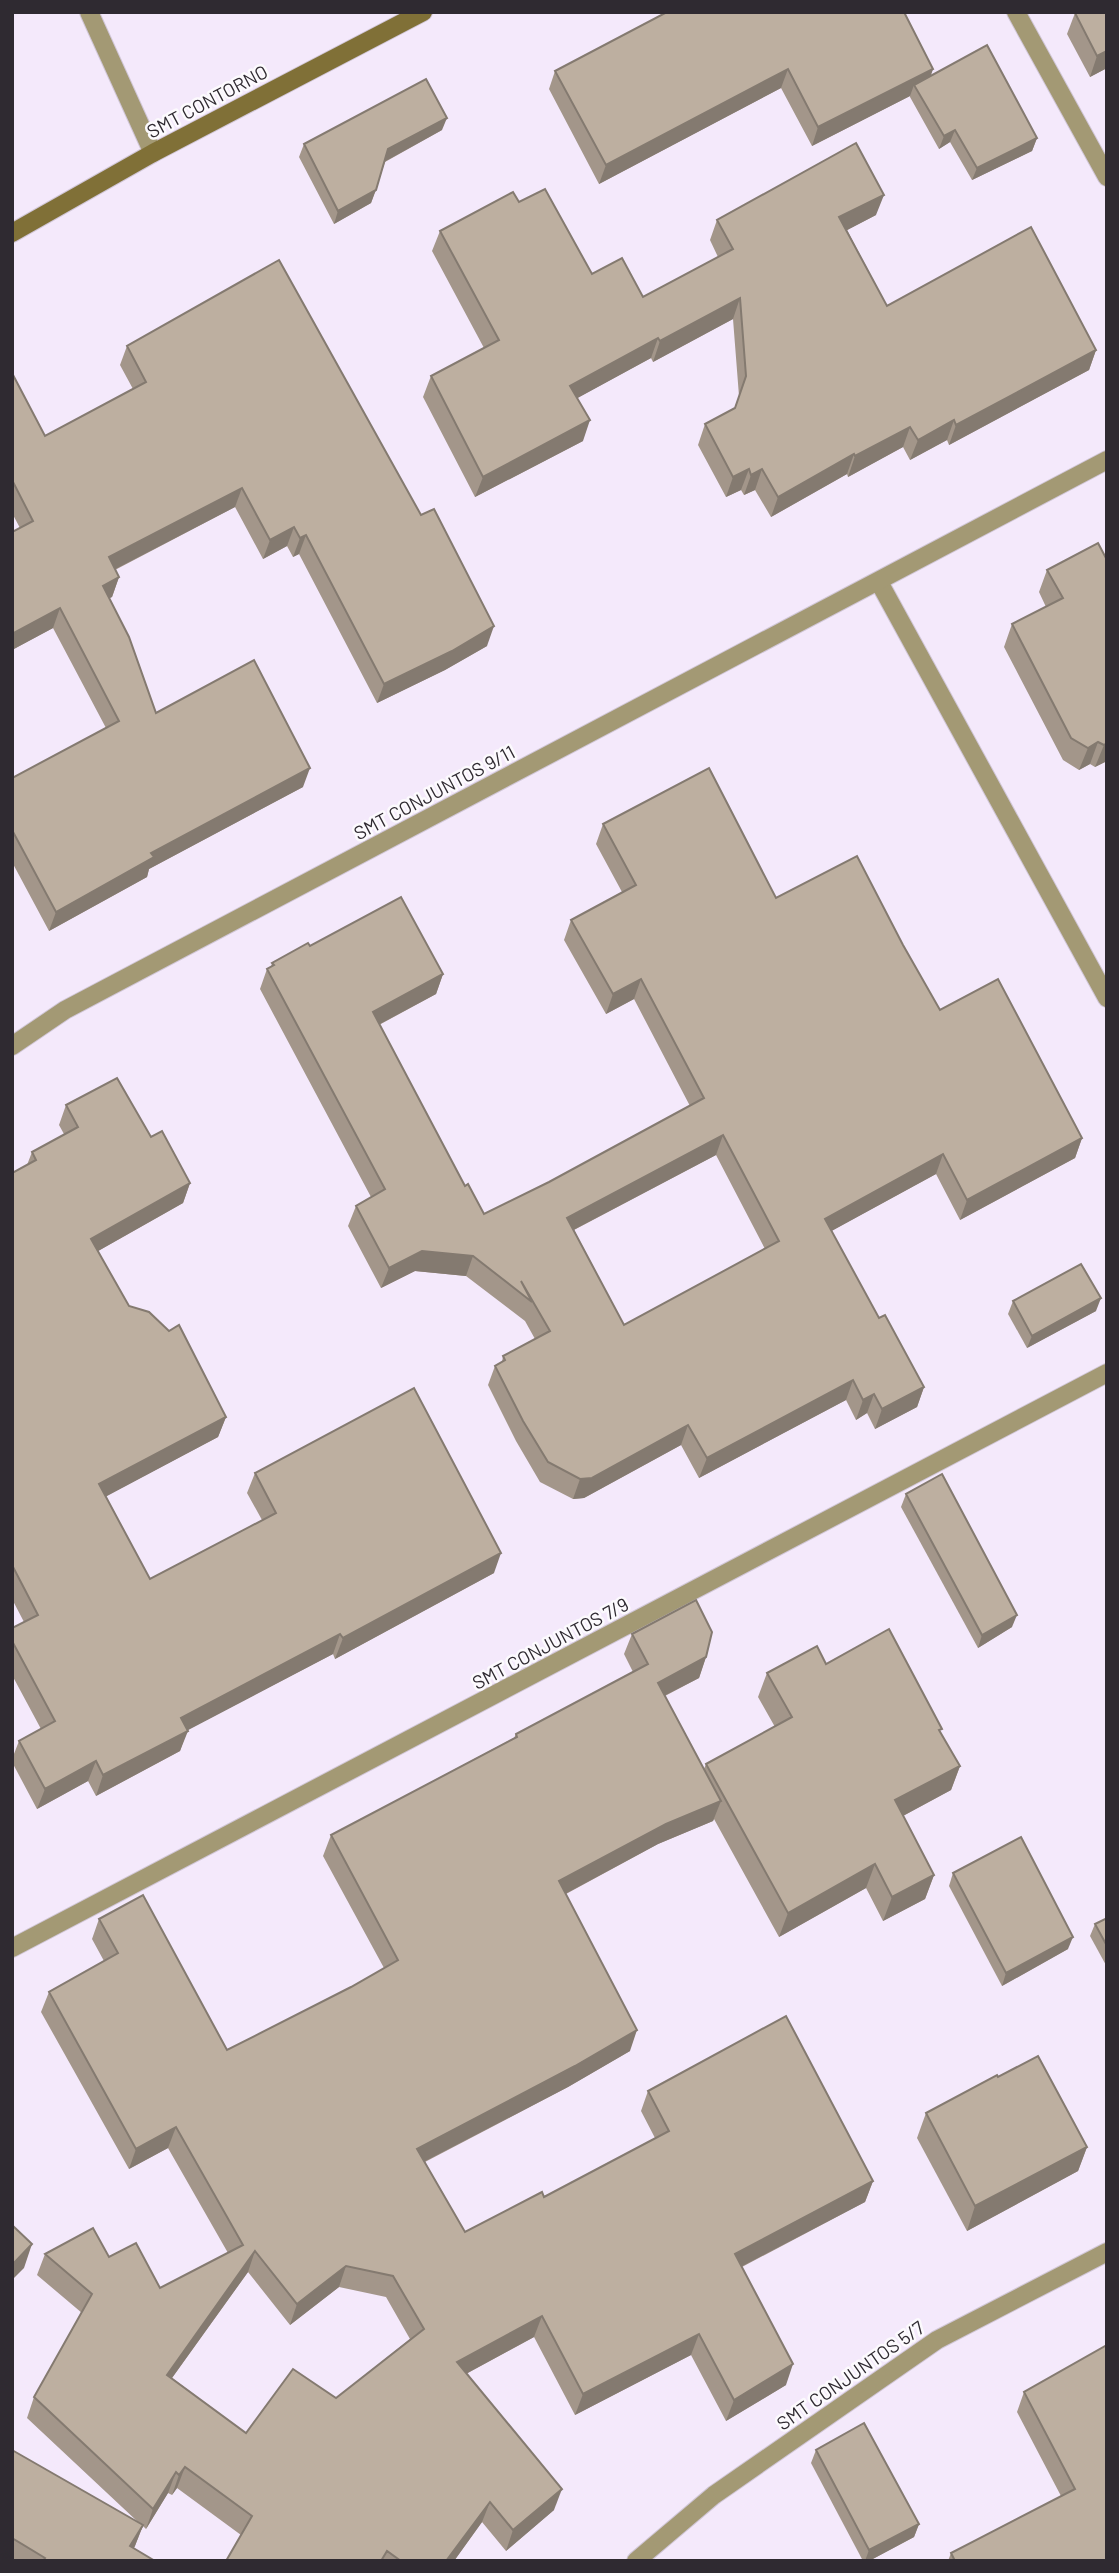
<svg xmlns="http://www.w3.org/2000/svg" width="1119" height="2573" viewBox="0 0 1119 2573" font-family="Barlow,sans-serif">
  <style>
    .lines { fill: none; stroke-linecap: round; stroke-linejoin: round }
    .street-casing { stroke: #d1c7d7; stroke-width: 20 }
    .secondary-casing { stroke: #d1c7d7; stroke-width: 20 }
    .street { stroke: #a39974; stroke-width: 18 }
    .secondary { stroke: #807037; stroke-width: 18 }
    .wall { fill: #a3968a; fill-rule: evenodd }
    .shaded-wall { fill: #847a70 }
    .building { fill: #bdafa0; stroke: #847a70; stroke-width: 2; fill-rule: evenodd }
    .labels { text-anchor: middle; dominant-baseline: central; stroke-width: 5; stroke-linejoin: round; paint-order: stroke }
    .street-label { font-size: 19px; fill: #2f2a31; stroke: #fcfafd }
  </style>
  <rect width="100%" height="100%" fill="#f4e9fb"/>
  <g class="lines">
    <defs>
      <g id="street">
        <polyline points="89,12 153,153"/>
        <polyline points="1016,12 1107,177"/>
        <polyline points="879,582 1107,998"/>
        <polyline points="12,1046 65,1010 1107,460"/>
        <polyline points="12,1948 1107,1373"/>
        <polyline points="636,2561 714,2495 937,2340 1107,2252"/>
      </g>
      <polyline id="secondary" points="12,233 153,153 423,12"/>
    </defs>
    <use href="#street" class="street-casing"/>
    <use href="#secondary" class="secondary-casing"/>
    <use href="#street" class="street"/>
    <use href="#secondary" class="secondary"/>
  </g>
  <g class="wall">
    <polygon points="667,12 931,76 1037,138 1032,151 972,180 950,142 939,149 910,97 910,96 812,146 781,88 599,184 549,89 555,71"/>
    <polygon points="1107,12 1107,68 1090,77 1067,34 1075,13"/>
    <polygon points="442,130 385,162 371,203 334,224 299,157 304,144"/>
    <polygon points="519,202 592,274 643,297 718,257 710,240 717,220 876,215 847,230 887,306 1096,350 1089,370 949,445 947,440 910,460 903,447 848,477 847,474 771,517 755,490 744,495 741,490 726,497 698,445 705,424 735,409 739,396 733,319 653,362 651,358 577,398 583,441 475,497 423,397 431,376 484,348 432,251 440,231"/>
    <polygon points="127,346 487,646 445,670 377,703 299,554 293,557 287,546 263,559 235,507 115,570 119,577 112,597 109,598 156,713 303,787 149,869 147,877 49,931 12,862 12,778 106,728 53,628 12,650 12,532 20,528 12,513 12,373 45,436 133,389 120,365"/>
    <polygon points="1098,543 1107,761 1095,767 1090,764 1079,770 1063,760 1004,647 1012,624 1046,607 1039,592 1047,570"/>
    <path d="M 603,824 L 776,898 L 903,945 L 940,1010 L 1082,1138 L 1075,1158 L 960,1220 L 936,1174 L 831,1231 L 879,1318 L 924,1387 L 917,1407 L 875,1429 L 867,1413 L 856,1420 L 846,1400 L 699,1478 L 681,1445 L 584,1498 L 573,1499 L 540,1482 L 516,1441 L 488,1385 L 495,1366 L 502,1362 L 503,1356 L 535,1339 L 525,1321 L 466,1276 L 415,1271 L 381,1288 L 348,1226 L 356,1206 L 371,1197 L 260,989 L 267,969 L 271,967 L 272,963 L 310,946 L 443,974 L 436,994 L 379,1025 L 465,1186 L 484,1214 L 549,1182 L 690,1106 L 634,999 L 606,1014 L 564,940 L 571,920 L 622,892 L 596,844 ZM 716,1155 L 765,1249 L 624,1325 L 574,1230 Z"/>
    <polygon points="66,1105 151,1137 190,1183 183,1203 98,1251 129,1306 226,1417 218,1437 106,1496 150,1579 262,1520 247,1493 255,1473 494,1573 335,1659 333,1654 187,1730 180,1751 96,1796 88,1781 37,1809 12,1762 12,1759 19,1741 41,1729 12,1675 12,1628 24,1622 12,1599 12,1173 27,1165 32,1152 64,1134 59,1125"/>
    <polygon points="1013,1301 1096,1311 1027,1348 1008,1314"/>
    <polygon points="906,1494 1012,1627 978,1648 901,1507"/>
    <path d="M 632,1634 L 706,1657 L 699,1678 L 665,1696 L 704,1769 L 706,1764 L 775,1727 L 758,1697 L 767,1673 L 826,1664 L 940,1733 L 960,1766 L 951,1790 L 903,1816 L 934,1875 L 925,1899 L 883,1921 L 866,1888 L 779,1937 L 714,1819 L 713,1821 L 658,1844 L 566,1894 L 630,2051 L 568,2087 L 425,2162 L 465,2232 L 544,2197 L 655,2138 L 641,2111 L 648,2091 L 873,2181 L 865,2202 L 742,2267 L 786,2385 L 726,2421 L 691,2355 L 575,2415 L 534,2337 L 466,2374 L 554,2510 L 506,2551 L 482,2522 L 454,2561 L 226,2561 L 241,2535 L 177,2488 L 172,2495 L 168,2493 L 146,2529 L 143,2526 L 134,2548 L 155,2561 L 12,2561 L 12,2450 L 138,2522 L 27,2418 L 34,2397 L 82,2313 L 37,2275 L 45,2254 L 109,2257 L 160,2288 L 228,2253 L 168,2148 L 129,2169 L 41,2012 L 49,1992 L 104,1961 L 92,1939 L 99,1919 L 227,2050 L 351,1987 L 384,1968 L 323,1856 L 331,1835 L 514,1738 L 516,1734 L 633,1672 L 624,1654 ZM 248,2272 L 290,2325 L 339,2287 L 386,2297 L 410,2339 L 336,2398 L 246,2433 L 172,2378 Z"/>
    <polygon points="953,1873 1068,1949 1002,1986 949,1886"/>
    <polygon points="1107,1918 1107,1967 1090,1936 1095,1924"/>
    <polygon points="998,2077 1087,2147 1078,2171 967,2231 917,2138 926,2113"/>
    <polygon points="1107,2345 1107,2561 948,2561 951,2553 1061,2496 1017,2412 1024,2392"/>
    <polygon points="816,2450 919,2524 914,2537 869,2561 863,2561 811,2463"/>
  </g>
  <g class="shaded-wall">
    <polygon points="1107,51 1107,68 1090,77 1097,56"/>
    <polygon points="788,69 781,88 599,184 606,165"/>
    <polygon points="933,69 927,88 914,85 910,96 812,146 818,127"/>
    <polygon points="447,118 442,130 384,162 388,149"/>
    <polygon points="955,130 950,142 939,149 944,136"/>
    <polygon points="1037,138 1032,151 972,180 977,168"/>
    <polygon points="376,190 371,203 334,224 338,211"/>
    <polygon points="884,195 876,215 832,238 839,217"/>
    <polygon points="740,298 733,319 653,362 660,341"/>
    <polygon points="658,338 651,358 563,406 570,386"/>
    <polygon points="1096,350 1089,370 949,445 956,425"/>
    <polygon points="590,420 583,441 475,497 483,477"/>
    <polygon points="954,420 947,440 910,460 918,440"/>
    <polygon points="910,427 903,447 848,477 855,456"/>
    <polygon points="854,454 847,474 771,517 778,497"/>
    <polygon points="749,469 741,490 726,497 733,477"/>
    <polygon points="762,469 755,490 744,495 751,475"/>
    <polygon points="242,488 235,507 102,576 109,557"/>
    <polygon points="294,527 287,546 263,559 270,540"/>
    <polygon points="306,535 299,554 293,557 300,538"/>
    <polygon points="119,577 112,597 96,605 103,586"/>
    <polygon points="60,608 53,628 12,650 12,634"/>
    <polygon points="494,626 487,646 445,670 377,703 384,684"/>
    <polygon points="1098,742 1090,764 1079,770 1088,748"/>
    <polygon points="1107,743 1107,761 1095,767 1104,745"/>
    <polygon points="310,768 303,787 149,869 147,877 49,931 56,912 151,853"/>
    <polygon points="443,974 436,994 365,1032 373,1012"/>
    <polygon points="641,979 634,999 606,1014 613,994"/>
    <polygon points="723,1135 716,1155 560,1237 567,1218"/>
    <polygon points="1082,1138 1075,1158 960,1220 967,1200"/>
    <polygon points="943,1154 936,1174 817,1239 825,1219"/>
    <polygon points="190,1183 183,1203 84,1259 91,1239"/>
    <polygon points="422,1251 473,1256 466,1276 415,1271 381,1288 389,1268"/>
    <polygon points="1101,1298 1096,1311 1027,1348 1032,1336"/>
    <polygon points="853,1380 846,1400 699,1478 707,1458"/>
    <polygon points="924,1387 917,1407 875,1429 882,1409"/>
    <polygon points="874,1394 867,1413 856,1420 863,1400"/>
    <polygon points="226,1417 218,1437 92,1504 99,1484"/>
    <polygon points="688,1425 681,1445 584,1498 573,1499 580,1479"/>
    <polygon points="501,1553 494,1573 335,1659 343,1638"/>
    <polygon points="1017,1615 1012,1627 978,1648 982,1635"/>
    <polygon points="340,1634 333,1654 173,1738 181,1718"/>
    <polygon points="706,1657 699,1678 650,1703 658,1683"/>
    <polygon points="188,1731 180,1751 96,1796 103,1775"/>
    <polygon points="96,1761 88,1781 37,1809 45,1789"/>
    <polygon points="960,1766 951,1790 886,1825 895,1800"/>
    <polygon points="721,1801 713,1821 658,1844 552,1901 559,1881 666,1824"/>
    <polygon points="875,1864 866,1888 779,1937 788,1913"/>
    <polygon points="934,1875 925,1899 883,1921 892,1897"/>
    <polygon points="1073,1937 1068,1949 1002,1986 1006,1973"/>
    <polygon points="637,2030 630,2051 568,2087 410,2169 417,2149"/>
    <polygon points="176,2127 168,2148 129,2169 136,2149"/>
    <polygon points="1087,2147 1078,2171 967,2231 975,2206"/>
    <polygon points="873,2181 865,2202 727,2274 735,2254"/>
    <polygon points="32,2244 24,2268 12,2280 12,2265"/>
    <polygon points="255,2251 248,2272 159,2396 167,2375"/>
    <polygon points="346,2266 339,2287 290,2325 297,2304"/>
    <polygon points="542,2316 534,2337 449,2383 457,2362"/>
    <polygon points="699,2334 691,2355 575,2415 583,2394"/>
    <polygon points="793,2364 786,2385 726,2421 734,2400"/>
    <polygon points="185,2467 177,2488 172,2495 179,2475"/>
    <polygon points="176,2472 168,2493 146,2529 153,2509"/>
    <polygon points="562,2489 554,2510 506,2551 513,2530"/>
    <polygon points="490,2502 482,2522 454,2561 446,2561"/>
    <polygon points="919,2524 914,2537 869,2561 865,2561 869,2550"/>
    <polygon points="143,2525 135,2546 126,2561 130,2546"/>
  </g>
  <g class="building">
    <polygon points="667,12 904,12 933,69 818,127 788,69 606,165 555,71"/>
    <polygon points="1076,12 1107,12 1107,51 1097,56 1075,13"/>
    <polygon points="987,45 1037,138 977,168 955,130 944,136 914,85"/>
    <polygon points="426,79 447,118 388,149 376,190 338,211 304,144"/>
    <polygon points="856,143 884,195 839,217 887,306 1031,227 1096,350 956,425 954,420 918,440 910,427 855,456 854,454 778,497 762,469 751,475 749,469 733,477 705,424 735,408 746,376 740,298 660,341 658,338 570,386 590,420 483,477 431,376 499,340 440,231 513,192 519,202 545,189 592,274 622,258 643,297 733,249 717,220"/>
    <polygon points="279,260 421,515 434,509 494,626 452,651 384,684 306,535 300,538 294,527 270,540 242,488 109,557 119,577 103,586 129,637 156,713 254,660 310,768 151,853 154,857 56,912 12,830 12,778 119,721 60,608 12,634 12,532 33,521 12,480 12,373 45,436 146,382 127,346"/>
    <polygon points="1098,543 1107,560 1107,743 1104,745 1098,742 1088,748 1071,738 1012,624 1063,598 1047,570"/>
    <path d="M 709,768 L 776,898 L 857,856 L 903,945 L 940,1010 L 998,979 L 1082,1138 L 967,1200 L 943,1154 L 825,1219 L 879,1318 L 885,1315 L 924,1387 L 882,1409 L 874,1394 L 863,1400 L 853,1380 L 707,1458 L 688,1425 L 592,1478 L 580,1479 L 548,1462 L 523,1421 L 495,1366 L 505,1360 L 503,1356 L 550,1331 L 521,1281 L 532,1302 L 473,1256 L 422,1251 L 389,1268 L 356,1206 L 385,1189 L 267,969 L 274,965 L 272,963 L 308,943 L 310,946 L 401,897 L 443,974 L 373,1012 L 465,1186 L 468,1184 L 484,1214 L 549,1182 L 704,1098 L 641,979 L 613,994 L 571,920 L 636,885 L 603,824 ZM 723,1135 L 779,1241 L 624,1325 L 567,1218 Z"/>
    <polygon points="117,1078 151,1137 162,1131 190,1183 91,1239 129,1306 149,1312 169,1331 179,1325 226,1417 99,1484 150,1579 276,1513 255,1473 414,1388 501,1553 343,1638 340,1634 181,1718 188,1731 103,1775 96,1761 45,1789 19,1741 55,1721 12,1641 12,1628 38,1615 12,1565 12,1173 36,1160 32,1152 78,1127 66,1105"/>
    <polygon points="1081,1264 1101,1298 1032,1336 1013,1301"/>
    <polygon points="942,1474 1017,1615 982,1635 906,1494"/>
    <path d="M 696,1600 L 712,1632 L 706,1657 L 658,1683 L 721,1801 L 666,1824 L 559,1881 L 637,2030 L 575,2066 L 417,2149 L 465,2232 L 542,2192 L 544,2197 L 669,2131 L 648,2091 L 786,2016 L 873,2181 L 735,2254 L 793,2364 L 734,2400 L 699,2334 L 583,2394 L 542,2316 L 457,2362 L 562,2489 L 513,2530 L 490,2502 L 446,2561 L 401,2561 L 387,2551 L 381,2561 L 226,2561 L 252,2516 L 185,2467 L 179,2475 L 176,2472 L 153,2509 L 34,2397 L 92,2294 L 45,2254 L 93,2228 L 109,2257 L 136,2243 L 160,2288 L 243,2245 L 176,2127 L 136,2149 L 49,1992 L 118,1953 L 99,1919 L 143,1895 L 227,2050 L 351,1987 L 398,1960 L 331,1835 L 517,1737 L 516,1734 L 648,1664 L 632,1634 ZM 255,2251 L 297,2304 L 346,2266 L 393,2276 L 424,2329 L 336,2398 L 293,2369 L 246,2433 L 167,2375 Z"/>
    <polygon points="889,1629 942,1729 939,1730 960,1766 895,1800 934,1875 892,1897 875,1864 788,1913 706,1764 792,1717 767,1673 817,1646 826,1664"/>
    <polygon points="1021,1837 1073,1937 1006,1973 953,1873"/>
    <polygon points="1107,1918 1107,1946 1095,1924"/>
    <polygon points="1038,2056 1087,2147 975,2206 926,2113 997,2075 998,2077"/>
    <polygon points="12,2225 32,2244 12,2265"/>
    <polygon points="1107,2345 1107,2561 955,2561 951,2553 1075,2489 1024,2392"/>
    <polygon points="864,2423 919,2524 869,2550 816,2450"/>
    <polygon points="12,2450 143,2525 130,2546 155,2561 43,2561 45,2558 12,2538"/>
  </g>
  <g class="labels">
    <g class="street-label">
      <text transform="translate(207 101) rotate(-28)">SMT CONTORNO</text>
      <text transform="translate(434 792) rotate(-28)">SMT CONJUNTOS 9/11</text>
      <text transform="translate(550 1643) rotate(-28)">SMT CONJUNTOS 7/9</text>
      <text transform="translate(850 2375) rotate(-35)">SMT CONJUNTOS 5/7</text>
    </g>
  </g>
  <rect width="1119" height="2573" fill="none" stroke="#2f2a31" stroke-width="28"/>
</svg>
